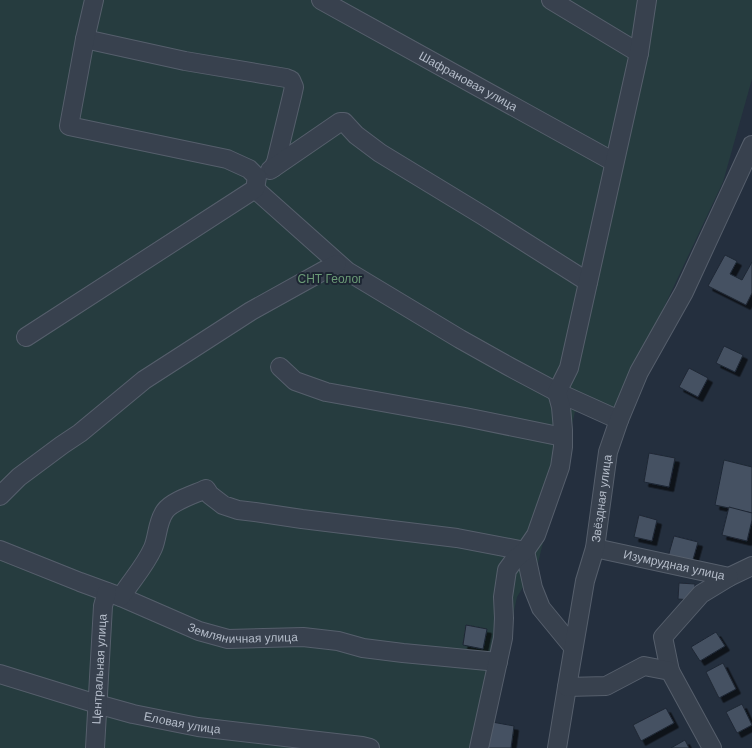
<svg xmlns="http://www.w3.org/2000/svg" width="752" height="748" viewBox="0 0 752 748" font-family="Helvetica,sans-serif">
  <style>
    .green { fill: #263c3f }
    .building { fill: #455162; stroke: #1f2835; filter: url(#shadow) }
    .lines { fill: none; stroke-linecap: round; stroke-linejoin: round }
    .minor-casing { stroke: #565f6c; stroke-width: 20 }
    .minor { stroke: #38414e; stroke-width: 18 }
    .labels { text-anchor: middle; dominant-baseline: central; stroke-width: 4; stroke-linejoin: round; paint-order: stroke }
    .street-label { font-size: 12px; fill: #b4bcc9; stroke: #1d2633 }
    .park-label { font-size: 12px; fill: #6b9a76; stroke: #1d2633 }
  </style>
  <defs>
    <filter id="shadow"><feDropShadow dx="4.5" dy="4.5" stdDeviation="0" flood-color="#0009"/></filter>
  </defs>
  <rect width="100%" height="100%" fill="#242f3e"/>
  <polygon class="green" points="0,0 752,0 752,79 723,182 617,407 575,412 538,563 517,597 485,748 0,748"/>
  <g class="building">
    <polygon points="725,255 737,261 730,274 742,280 752,262 752,293 746,305 708,286"/>
    <polygon points="724,346 743,355 735,372 716,363"/>
    <polygon points="689,368 708,378 698,397 679,387"/>
    <polygon points="649,453 675,458 669,487 644,482"/>
    <polygon points="724,460 752,467 752,513 715,505"/>
    <polygon points="729,507 752,513 752,520 747,541 722,535"/>
    <polygon points="639,515 657,520 652,541 634,537"/>
    <polygon points="674,536 698,542 692,563 668,557"/>
    <polygon points="679,583 695,584 694,600 678,599"/>
    <polygon points="466,625 487,629 483,649 463,645"/>
    <polygon points="716,632 725,646 700,661 691,647"/>
    <polygon points="723,663 736,689 719,698 706,672"/>
    <polygon points="742,704 752,725 737,733 726,712"/>
    <polygon points="666,708 674,723 641,741 633,725"/>
    <polygon points="492,722 514,726 511,748 487,748"/>
    <polygon points="685,740 689,748 671,748"/>
  </g>
  <g class="lines">
    <defs>
      <g id="minor">
        <path id="s1" d="M 321,0 L 614,162"/>
        <polyline points="551,0 639,53"/>
        <polyline points="85,39 185,61 286,78 291,80 294,87 292,96 276,162 273,168 270,170"/>
        <polyline points="273,168 340,122 344,122 356,135 380,153 482,215 588,282"/>
        <polyline points="255,189 347,271 460,339 510,367 557,392 619,420"/>
        <polyline points="26,337 255,189 257,177 249,169 227,159 69,126 85,39 94,0"/>
        <polyline points="280,367 295,381 326,392 465,417 563,437"/>
        <polyline points="0,496 19,477 62,445 80,433 144,380 251,311 323,271 337,264"/>
        <path id="s2" d="M 595,548 L 729,577 L 752,566"/>
        <path id="s3" d="M 0,550 L 80,582 L 121,597 L 199,631 L 228,639 L 303,637 L 338,641 L 363,648 L 403,653 L 498,662"/>
        <path d="M 121,597 C 131,581 145,566 153,548 C 158,536 157,522 165,511 C 172,501 195,494 206,489 L 210,495 L 223,505 L 238,510 L 255,512 L 302,519 L 457,538 L 525,551 L 533,588 L 541,608 L 573,647"/>
        <polyline points="670,671 663,637 701,594 729,577"/>
        <path id="s4" d="M 0,674 L 97,704 L 133,714 L 198,727 L 362,746 L 370,748"/>
        <path id="s5" d="M 95,748 L 103,606 L 107,592"/>
        <polyline points="479,748 503,638 504,618 503,597 507,570 515,559 525,551 536,535 560,467 563,447 563,430 561,407 557,392 569,368 639,53 647,0"/>
        <polyline points="557,748 567,687"/>
        <path id="s6" d="M 712,748 L 670,671 L 644,666 L 606,686 L 567,687 L 585,581 L 595,548 L 608,452 L 619,420 L 639,372 L 684,292 L 752,145"/>
      </g>
    </defs>
    <use href="#minor" class="minor-casing"/>
    <use href="#minor" class="minor"/>
  </g>
  <g class="labels">
    <g class="street-label">
      <text stroke="none"><textPath href="#s1" startOffset="168">Шафрановая улица</textPath></text>
      <text stroke="none"><textPath href="#s6" startOffset="388">Звёздная улица</textPath></text>
      <text stroke="none"><textPath href="#s2" startOffset="81">Изумрудная улица</textPath></text>
      <text stroke="none"><textPath href="#s3" startOffset="259">Земляничная улица</textPath></text>
      <text stroke="none"><textPath href="#s5" startOffset="79">Центральная улица</textPath></text>
      <text stroke="none"><textPath href="#s4" startOffset="189">Еловая улица</textPath></text>
    </g>
    <g class="park-label">
      <text x="330" y="279">СНТ Геолог</text>
    </g>
  </g>
</svg>
